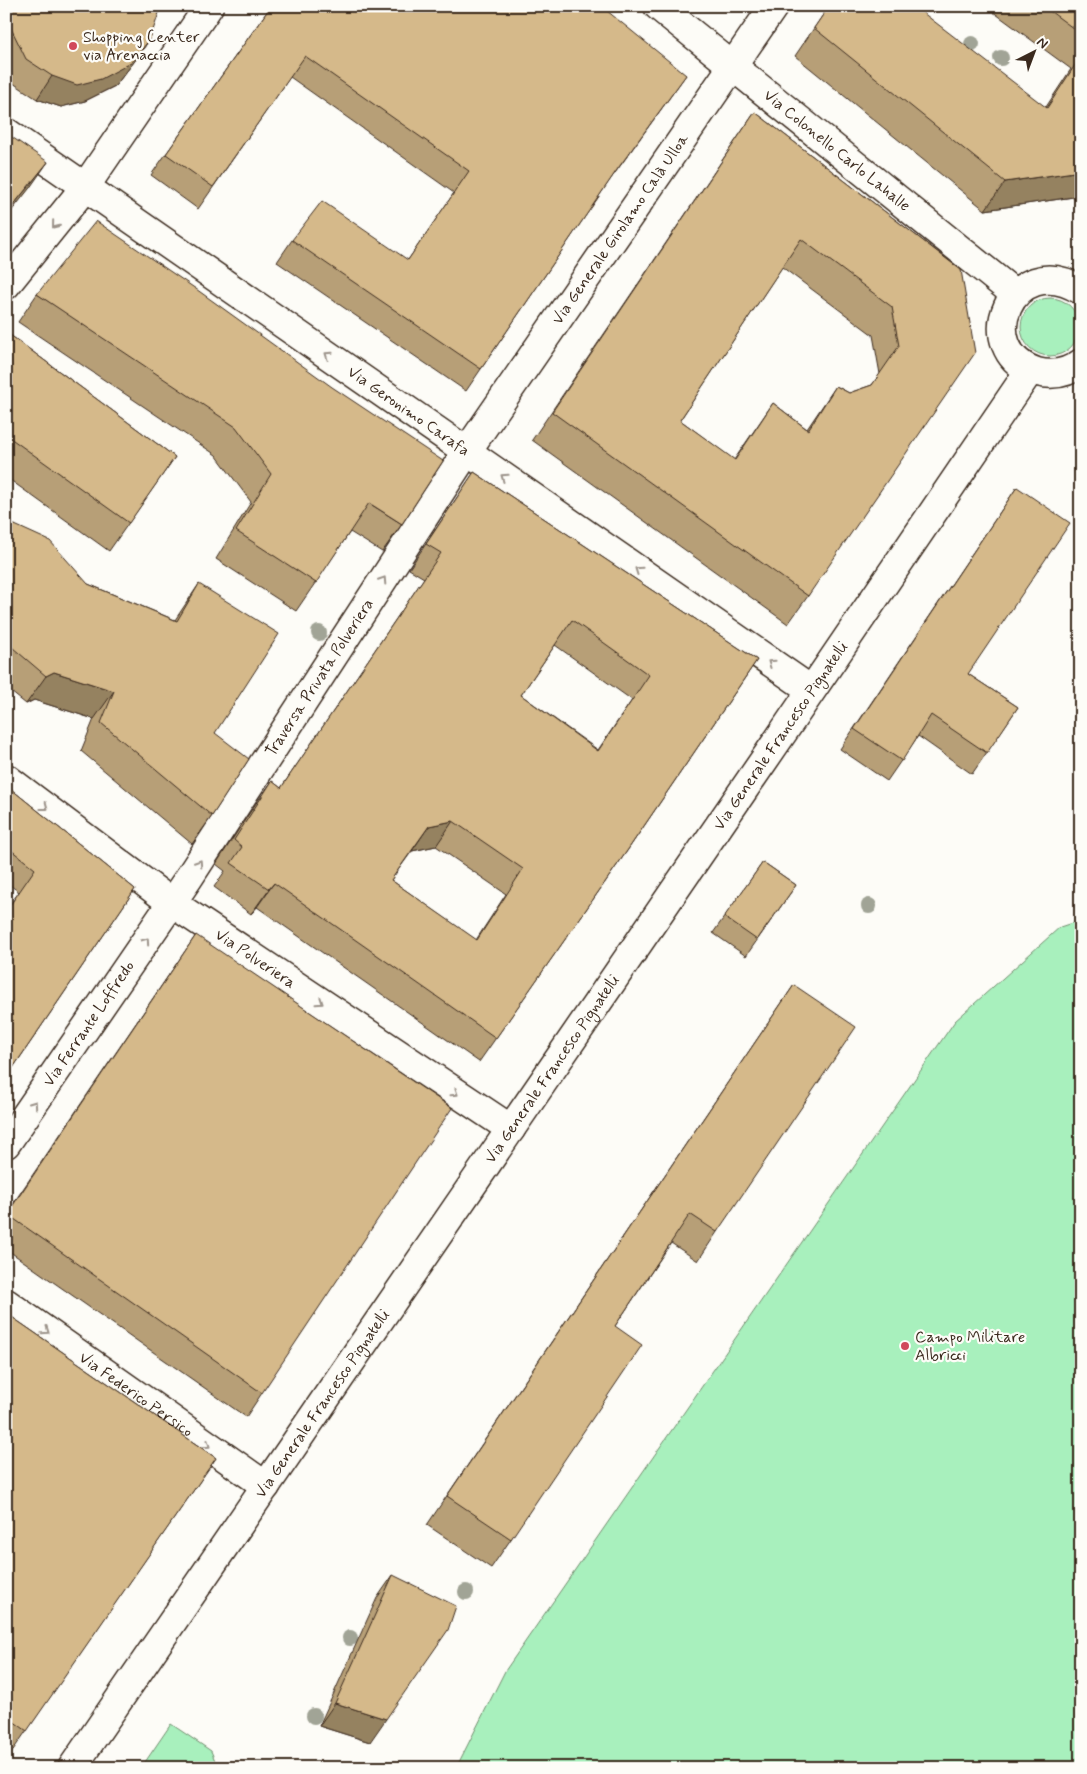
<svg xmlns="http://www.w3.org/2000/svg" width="1087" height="1774" viewBox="0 0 1087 1774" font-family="Mynerve,sans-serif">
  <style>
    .green { fill: #a8f0bd; stroke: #728d6e }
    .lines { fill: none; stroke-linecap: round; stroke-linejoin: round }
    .minor-casing { stroke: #3b2a1e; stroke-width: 31 }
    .minor { stroke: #fdfcf7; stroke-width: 28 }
    .tree { fill: #a1a496 }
    .wall { fill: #b79f77; stroke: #3b2a1e; fill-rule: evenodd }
    .shaded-wall { fill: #958261; stroke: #3b2a1e }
    .building { fill: #d5b98a; stroke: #3b2a1e; fill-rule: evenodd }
    .oneway { stroke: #9c938a }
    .poi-dot { fill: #d1495b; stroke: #fdfcf7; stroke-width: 2 }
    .labels { text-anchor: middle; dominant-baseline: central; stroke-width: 4.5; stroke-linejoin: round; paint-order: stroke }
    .poi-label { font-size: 16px; fill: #3b2a1e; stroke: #fdfcf7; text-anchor: start }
    .street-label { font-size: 16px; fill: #3b2a1e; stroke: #fdfcf7 }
  </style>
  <rect width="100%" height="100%" fill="#fdfcf7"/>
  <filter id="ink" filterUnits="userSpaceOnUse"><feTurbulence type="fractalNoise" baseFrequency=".02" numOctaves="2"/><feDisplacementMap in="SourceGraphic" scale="10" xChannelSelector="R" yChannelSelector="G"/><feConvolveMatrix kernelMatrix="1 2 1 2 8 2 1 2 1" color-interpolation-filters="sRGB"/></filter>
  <g filter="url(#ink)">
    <g class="green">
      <circle cx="1050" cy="327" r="29"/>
      <polygon points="1081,920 1081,1768 456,1768 505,1671 955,1021 1060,927"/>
      <polygon points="171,1724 211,1751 218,1768 141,1768"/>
    </g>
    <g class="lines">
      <defs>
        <g id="minor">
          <path id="s1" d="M 658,6 L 1015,294"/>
          <path id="s2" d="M 6,132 L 811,690"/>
          <polyline points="6,285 85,187 209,6"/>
          <path d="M 1081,290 C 1011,247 970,351 1037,372 C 1053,376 1068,373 1081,363"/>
          <path id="s3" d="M 6,778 L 172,903 L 511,1129"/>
          <path id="s4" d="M 6,1144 L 188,879 L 467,451 L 774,6"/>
          <path id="s5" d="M 6,1303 L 266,1486"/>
          <path id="s6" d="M 72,1768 L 784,731 L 1030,370"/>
        </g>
      </defs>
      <use href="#minor" class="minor-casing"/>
      <use href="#minor" class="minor"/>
    </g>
    <g class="tree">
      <circle cx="972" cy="44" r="8"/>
      <circle cx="1001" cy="58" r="8"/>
      <circle cx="319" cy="633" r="8"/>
      <circle cx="869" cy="906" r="8"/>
      <circle cx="466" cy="1592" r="8"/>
      <circle cx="350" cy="1638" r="8"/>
      <circle cx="314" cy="1716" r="8"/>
    </g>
    <g class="wall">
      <polygon points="6,6 150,39 134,62 115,86 85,101 61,107 37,99 10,81 6,73"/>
      <polygon points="271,6 686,75 610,180 466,391 277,262 292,240 408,260 454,193 290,77 198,209 151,175"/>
      <polygon points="829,6 1046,107 1071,69 985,6 1081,6 1080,196 985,210 795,56"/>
      <path d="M 755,112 L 961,270 L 808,596 L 788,624 L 532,440 ZM 782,267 L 873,335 L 880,374 L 872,385 L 849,393 L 836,386 L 807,429 L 773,403 L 734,460 L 680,420 Z"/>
      <polygon points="37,294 402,524 382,552 350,532 296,611 216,559 251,502 216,455 18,322"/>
      <polygon points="6,332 175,457 109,551 6,477"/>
      <path d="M 474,472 L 757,660 L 627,851 L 479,1062 L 257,907 L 251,914 L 214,887 L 225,871 L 216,864 L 254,806 L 272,781 L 281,788 L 424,578 L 409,569 ZM 555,645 L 632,700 L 598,750 L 521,695 ZM 436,846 L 506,894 L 476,940 L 391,880 L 412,851 Z"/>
      <polygon points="1017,487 968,674 1018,707 972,774 918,736 887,781 840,749"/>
      <polygon points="6,521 88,584 175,620 199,584 215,733 212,816 192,844 81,751 94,719 34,700 26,704 6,688"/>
      <polygon points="6,785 135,889 6,1078 6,910 19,892 6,882"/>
      <polygon points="763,862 796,885 746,956 713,933"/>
      <polygon points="196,935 262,1393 246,1417 6,1249 6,1214"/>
      <polygon points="794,985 717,1232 698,1261 671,1243 615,1326 511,1539 491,1568 427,1525"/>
      <polygon points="6,1313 216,1458 11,1753 6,1750"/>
      <polygon points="393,1575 370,1742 319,1726 377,1598"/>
    </g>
    <g class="shaded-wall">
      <polygon points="150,39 134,62 115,86 85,101 61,107 37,99 52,76"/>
      <polygon points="48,162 29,189 6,218 6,214"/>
      <polygon points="1081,171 1080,196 985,210 1005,182"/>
      <polygon points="54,672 114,691 94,719 34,700 26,704 46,676"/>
      <polygon points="453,821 436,846 412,851 429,826"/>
      <polygon points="274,883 257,907 251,914 269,889"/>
      <polygon points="335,1703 386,1719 370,1742 319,1726"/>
    </g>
    <g class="building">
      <polygon points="6,6 160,6 161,7 150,39 131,63 101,79 77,85 52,76 26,59 6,18"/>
      <polygon points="271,6 601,6 686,75 619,167 481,369 292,240 322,201 408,260 469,171 305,56 213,187 166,154"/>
      <polygon points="829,6 914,6 1047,108 1081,56 1081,171 1005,182 814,28"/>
      <polygon points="1043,6 1081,6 1081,34"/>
      <path d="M 755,112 L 961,270 L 975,353 L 808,596 L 552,412 ZM 801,239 L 892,307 L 899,346 L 872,385 L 849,393 L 836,386 L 808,430 L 773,403 L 735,460 L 680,420 Z"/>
      <polygon points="6,133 48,162 6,214"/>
      <polygon points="96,221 196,289 332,387 443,461 402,524 369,503 316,583 236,531 271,474 236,427 37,294"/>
      <polygon points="6,332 175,457 129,523 6,435"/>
      <path d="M 474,472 L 757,660 L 627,851 L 496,1038 L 274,883 L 269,889 L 231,863 L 242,847 L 234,840 L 272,781 L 281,788 L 441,553 L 426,544 ZM 572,620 L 649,675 L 598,751 L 521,695 ZM 453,821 L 523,869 L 477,940 L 391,880 L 429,826 Z"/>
      <polygon points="1017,487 1070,523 968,674 1018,707 987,753 931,715 902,761 854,729"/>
      <polygon points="6,521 50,541 88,584 177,621 199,584 279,634 215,733 249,759 212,816 101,723 114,691 54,672 46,676 6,642"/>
      <polygon points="6,785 135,889 6,1078 6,911 35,869 6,846"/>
      <polygon points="763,862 796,885 757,940 724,917"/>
      <polygon points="196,935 452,1108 262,1393 7,1214"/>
      <polygon points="794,985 856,1027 717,1232 690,1214 615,1326 642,1345 511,1539 447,1496"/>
      <polygon points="6,1313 216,1458 27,1731 6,1716"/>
      <polygon points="393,1575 456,1606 448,1630 386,1719 335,1703"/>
    </g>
    <defs><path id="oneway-chevron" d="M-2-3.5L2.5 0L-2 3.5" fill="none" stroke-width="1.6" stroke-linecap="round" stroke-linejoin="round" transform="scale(1.25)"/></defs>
    <g class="oneway">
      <use href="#oneway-chevron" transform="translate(55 225) rotate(129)"/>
      <use href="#oneway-chevron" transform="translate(328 355) rotate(-145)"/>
      <use href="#oneway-chevron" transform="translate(504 477) rotate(-145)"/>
      <use href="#oneway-chevron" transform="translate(638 570) rotate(-145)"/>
      <use href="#oneway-chevron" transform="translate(383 580) rotate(-57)"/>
      <use href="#oneway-chevron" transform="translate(771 663) rotate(-145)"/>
      <use href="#oneway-chevron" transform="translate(45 807) rotate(37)"/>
      <use href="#oneway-chevron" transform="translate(199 863) rotate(-57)"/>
      <use href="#oneway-chevron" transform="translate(146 941) rotate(-55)"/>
      <use href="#oneway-chevron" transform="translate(320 1002) rotate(34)"/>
      <use href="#oneway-chevron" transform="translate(455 1093) rotate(34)"/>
      <use href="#oneway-chevron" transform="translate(34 1104) rotate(-55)"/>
      <use href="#oneway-chevron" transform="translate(46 1331) rotate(35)"/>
      <use href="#oneway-chevron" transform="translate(207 1445) rotate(35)"/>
    </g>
  </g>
  <g class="poi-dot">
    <circle cx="73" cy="46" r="5"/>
    <circle cx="905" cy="1346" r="5"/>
  </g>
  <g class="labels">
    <g class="poi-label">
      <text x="83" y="37">Shopping Center<tspan x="83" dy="18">via Arenaccia</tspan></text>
      <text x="915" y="1337">Campo Militare<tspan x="915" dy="18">Albricci</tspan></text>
    </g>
    <g class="street-label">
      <text stroke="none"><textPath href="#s1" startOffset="230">Via Colonello Carlo Lahalle</textPath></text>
      <text stroke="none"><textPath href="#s4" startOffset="1102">Via Generale Girolamo Calà Ulloa</textPath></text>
      <text stroke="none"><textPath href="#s2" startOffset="490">Via Geronimo Carafa</textPath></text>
      <text stroke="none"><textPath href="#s4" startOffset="562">Traversa Privata Polveriera</textPath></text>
      <text stroke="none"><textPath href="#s6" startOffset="1252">Via Generale Francesco Pignatelli</textPath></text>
      <text stroke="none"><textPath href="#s3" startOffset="308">Via Polveriera</textPath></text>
      <text stroke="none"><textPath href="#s4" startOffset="146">Via Ferrante Loffredo</textPath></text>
      <text stroke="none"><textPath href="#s6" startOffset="848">Via Generale Francesco Pignatelli</textPath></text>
      <text stroke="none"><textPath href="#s5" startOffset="159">Via Federico Persico</textPath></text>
      <text stroke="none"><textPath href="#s6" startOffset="442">Via Generale Francesco Pignatelli</textPath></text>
    </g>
  </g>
  <rect width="1087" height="1774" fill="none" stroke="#fdfcf7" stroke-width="25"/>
  <rect x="12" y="12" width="1062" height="1749" fill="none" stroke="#3b2a1e" stroke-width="2" filter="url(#ink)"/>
  <g transform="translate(1034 52) rotate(42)" stroke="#fdfcf7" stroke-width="4" paint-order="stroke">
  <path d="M0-4L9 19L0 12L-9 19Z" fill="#3b2a1e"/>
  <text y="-8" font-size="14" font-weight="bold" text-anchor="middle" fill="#3b2a1e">N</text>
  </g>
</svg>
